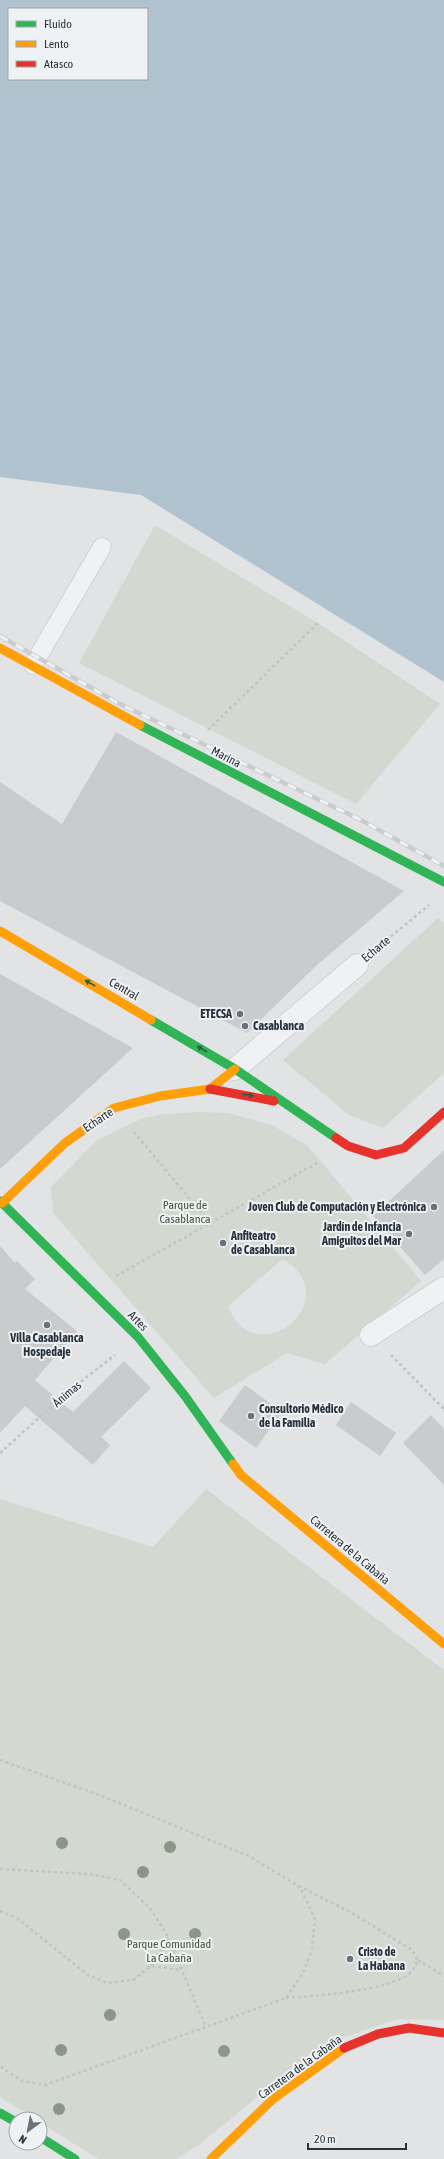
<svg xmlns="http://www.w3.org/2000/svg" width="444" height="2159" viewBox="0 0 444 2159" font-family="'Asap Condensed',sans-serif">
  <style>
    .green { fill: #d3d9d1; fill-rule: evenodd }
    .water { fill: #b1c3ce; fill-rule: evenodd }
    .building { fill: #c9cbcd }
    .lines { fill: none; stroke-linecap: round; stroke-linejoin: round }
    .lane-casing { stroke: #bfc1c3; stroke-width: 19 }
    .street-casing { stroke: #bfc1c3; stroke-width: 23 }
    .path { stroke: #c1c4c6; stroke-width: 2.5; stroke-dasharray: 3 3; stroke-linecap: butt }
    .lane { stroke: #f0f1f3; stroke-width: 18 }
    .street { stroke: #f0f1f3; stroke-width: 22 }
    .fast { stroke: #30b455; stroke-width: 9 }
    .slow { stroke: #ff9f0a; stroke-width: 9 }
    .jam { stroke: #e5322d; stroke-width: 9 }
    .rail-casing { stroke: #cacccd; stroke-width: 4.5 }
    .rail { stroke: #eff2f5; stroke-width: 3; stroke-dasharray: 9; stroke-linecap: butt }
    .tree { fill: #8a9686 }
    .oneway { fill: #2c6045 }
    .poi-dot { fill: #6a7178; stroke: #eff2f5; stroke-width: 1.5 }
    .labels { text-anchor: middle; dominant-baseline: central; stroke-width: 4; stroke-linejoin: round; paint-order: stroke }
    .street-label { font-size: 12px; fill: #2a333d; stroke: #eff2f5 }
    .poi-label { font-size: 12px; font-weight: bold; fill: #2a333d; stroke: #eff2f5; text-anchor: start }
    .park-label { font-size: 12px; fill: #425738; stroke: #eff2f5 }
  </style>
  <rect width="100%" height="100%" fill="#e1e3e5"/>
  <g class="green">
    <polygon points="155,525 318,623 440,704 356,804 79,663"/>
    <polygon points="438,918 444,924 444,1073 383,1128 349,1115 283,1060"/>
    <path d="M 197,1112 L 228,1113 L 272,1125 L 308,1146 L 421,1281 L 325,1364 L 287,1353 L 214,1398 L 53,1213 L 51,1187 L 96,1141 L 143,1118 L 165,1114 ZM 283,1259 C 349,1300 255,1376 228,1306 Z"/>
    <polygon points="206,1489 444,1670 444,2020 398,2019 321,2045 200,2144 176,2159 98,2159 40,2122 40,2119 36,2119 0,2097 0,1499 153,1547"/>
  </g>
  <path class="water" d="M 0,0 L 444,0 L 444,682 L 141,495 L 0,477 ZM 9,9 L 147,9 L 147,79 L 9,79 Z"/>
  <g class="building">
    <polygon points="116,732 199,778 404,891 317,965 247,1033 0,901 0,782 62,824"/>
    <polygon points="0,974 133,1048 0,1169"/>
    <polygon points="444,1150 444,1259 425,1275 373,1216"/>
    <polygon points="0,1246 15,1263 17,1261 35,1279 25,1289 77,1331 35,1380 73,1412 124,1361 151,1388 101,1437 110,1445 93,1465 25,1406 0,1433"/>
    <polygon points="245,1385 282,1412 256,1448 219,1421"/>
    <polygon points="351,1402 396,1433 380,1456 336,1425"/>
    <polygon points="431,1415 444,1429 444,1485 403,1443"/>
  </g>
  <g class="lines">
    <defs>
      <polyline id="lane" points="33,665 102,547"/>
      <g id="street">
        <polyline points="235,1069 357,965"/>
        <polyline points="371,1335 444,1288"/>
      </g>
    </defs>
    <use href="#lane" class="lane-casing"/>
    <use href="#street" class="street-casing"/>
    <g class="path">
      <polyline points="208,730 318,623"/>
      <polyline points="377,948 429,905"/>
      <polyline points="134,1132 210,1223"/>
      <polyline points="116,1276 319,1162"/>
      <polyline points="391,1355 444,1409"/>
      <polyline points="0,1453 70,1390 115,1355"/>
      <polyline points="0,1760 97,1794 249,1856 300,1887 315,1919 312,1949 304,1971 286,1998 45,2085 22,2081 0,2066"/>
      <polyline points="0,1869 89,1874 120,1880 151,1909 168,1937 206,2027"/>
      <polyline points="0,1911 17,1918 88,1975 107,1983 133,1980 151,1966 181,1970"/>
      <polyline points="418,1960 444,1976"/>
      <polyline points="151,1966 168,1938"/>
      <path d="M 286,1998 C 313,1996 395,1991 412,1971 C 415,1968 416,1964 418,1960 L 412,1950 L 352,1913 L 301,1887"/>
    </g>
    <use href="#lane" class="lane"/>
    <use href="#street" class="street"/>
    <g class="fast">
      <polyline points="140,725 444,882"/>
      <polyline points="151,1020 235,1069 336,1138"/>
      <polyline points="0,1201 138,1337 185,1396 233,1464"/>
      <polyline points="0,2113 16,2122"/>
      <polyline points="40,2137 75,2159"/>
    </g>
    <g class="slow">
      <polyline points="0,648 140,725"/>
      <polyline points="0,931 151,1020"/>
      <polyline points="2,1203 65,1143 114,1108 160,1096 210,1089 235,1069"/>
      <polyline points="233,1464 241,1475 444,1644"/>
      <polyline points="211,2159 273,2099 344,2048"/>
    </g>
    <g class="jam">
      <polyline points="210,1089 274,1101"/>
      <polyline points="336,1138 348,1146 376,1155 404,1148 444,1112"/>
      <polyline points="344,2048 378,2034 409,2028 444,2033"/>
    </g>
    <defs>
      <polyline id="rail" points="0,636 118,703 361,820 444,866"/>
    </defs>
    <use href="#rail" class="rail-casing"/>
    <use href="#rail" class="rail"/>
  </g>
  <g class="tree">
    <circle cx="62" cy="1843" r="6"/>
    <circle cx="170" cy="1847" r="6"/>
    <circle cx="143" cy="1872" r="6"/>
    <circle cx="124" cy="1934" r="6"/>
    <circle cx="195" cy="1934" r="6"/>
    <circle cx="110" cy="2015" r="6"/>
    <circle cx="61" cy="2050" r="6"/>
    <circle cx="224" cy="2051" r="6"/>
    <circle cx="59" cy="2109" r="6"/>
  </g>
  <defs><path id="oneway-solid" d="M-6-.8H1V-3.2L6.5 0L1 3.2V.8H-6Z"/></defs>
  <g class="oneway">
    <use href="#oneway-solid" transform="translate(90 983) rotate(-150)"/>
    <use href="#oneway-solid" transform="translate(202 1049) rotate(-150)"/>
    <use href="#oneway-solid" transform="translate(248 1095) rotate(11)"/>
  </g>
  <g class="poi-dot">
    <circle cx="240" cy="1014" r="4"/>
    <circle cx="245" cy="1026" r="4"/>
    <circle cx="434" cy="1207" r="4"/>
    <circle cx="409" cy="1234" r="4"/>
    <circle cx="223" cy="1243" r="4"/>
    <circle cx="47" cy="1325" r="4"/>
    <circle cx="251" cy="1416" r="4"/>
    <circle cx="350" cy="1959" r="4"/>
  </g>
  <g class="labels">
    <g class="street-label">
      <text transform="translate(226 757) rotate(27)">Marina</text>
      <text transform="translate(376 949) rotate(-40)">Echarte</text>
      <text transform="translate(124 989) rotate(30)">Central</text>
      <text transform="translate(98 1120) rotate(-34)">Echarte</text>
      <text transform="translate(138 1321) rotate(46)">Artes</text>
      <text transform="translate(67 1394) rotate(-40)">Ánimas</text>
      <text transform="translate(350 1550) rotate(40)">Carretera de la Cabaña</text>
      <text transform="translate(300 2067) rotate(-36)">Carretera de la Cabaña</text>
    </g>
    <g class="poi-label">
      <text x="232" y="1014" text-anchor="end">ETECSA</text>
      <text x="253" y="1026">Casablanca</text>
      <text x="426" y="1207" text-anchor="end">Joven Club de Computación y Electrónica</text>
      <text x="401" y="1227" text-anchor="end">Jardín de Infancia<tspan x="401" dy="14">Amiguitos del Mar</tspan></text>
      <text x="231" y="1236">Anfiteatro<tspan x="231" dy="14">de Casablanca</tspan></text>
      <text x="47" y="1338" text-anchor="middle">Villa Casablanca<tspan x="47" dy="14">Hospedaje</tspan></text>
      <text x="259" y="1409">Consultorio Médico<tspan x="259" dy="14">de la Familia</tspan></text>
      <text x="358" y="1952">Cristo de<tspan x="358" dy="14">La Habana</tspan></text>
    </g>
    <g class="park-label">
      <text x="185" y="1205">Parque de<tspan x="185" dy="14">Casablanca</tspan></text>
      <text x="169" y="1944">Parque Comunidad<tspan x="169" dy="14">La Cabaña</tspan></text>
    </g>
  </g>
  <rect x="8" y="8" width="140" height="72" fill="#eff2f5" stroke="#a0a6ab"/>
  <rect x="16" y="21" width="20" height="6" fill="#30b455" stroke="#a0a6ab"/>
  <text x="44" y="28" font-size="12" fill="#2a333d">Fluido</text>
  <rect x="16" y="41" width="20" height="6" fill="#ff9f0a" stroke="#a0a6ab"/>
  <text x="44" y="48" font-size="12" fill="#2a333d">Lento</text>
  <rect x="16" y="61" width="20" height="6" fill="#e5322d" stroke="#a0a6ab"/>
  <text x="44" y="68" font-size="12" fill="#2a333d">Atasco</text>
  <g transform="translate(28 2131) rotate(212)"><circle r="19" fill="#eff2f5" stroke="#a0a6ab"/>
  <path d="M0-3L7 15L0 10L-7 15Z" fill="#6a7178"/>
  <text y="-6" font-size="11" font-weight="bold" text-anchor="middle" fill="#2a333d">N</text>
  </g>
  <path d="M308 2143v6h98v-6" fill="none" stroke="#2a333d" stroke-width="2"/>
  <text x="314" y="2143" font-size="12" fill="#2a333d" stroke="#eff2f5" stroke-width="3" paint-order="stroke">20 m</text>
</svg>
